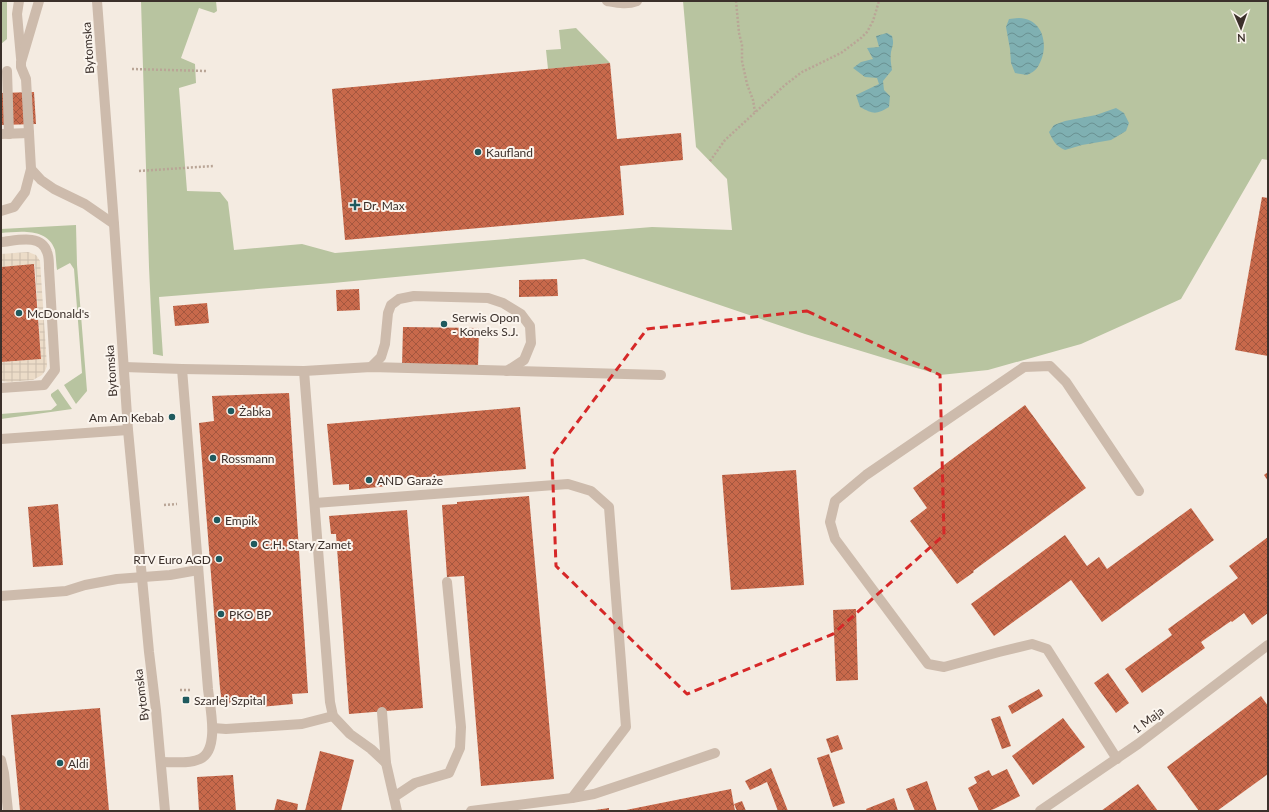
<svg xmlns="http://www.w3.org/2000/svg" width="1269" height="812" viewBox="0 0 1269 812" font-family="Lato,sans-serif">
  <style>
    .green { fill: #b8c4a0 }
    .plaza { fill: url(#plaza-grid) }
    .water { fill: url(#water-waves) }
    .building { fill: url(#building-cross-hatch) }
    .lines { fill: none; stroke-linecap: round; stroke-linejoin: round }
    .path { stroke: #b9a596; stroke-width: 2.5; stroke-dasharray: 2 2; stroke-linecap: butt }
    .service { stroke: #cdbbac; stroke-width: 10 }
    .minor { stroke: #cdbbac; stroke-width: 10 }
    .tertiary { stroke: #cdbbac; stroke-width: 10 }
    .marked { fill: none; stroke: #d62828; stroke-width: 3; stroke-dasharray: 8 5; stroke-linejoin: round }
    .poi-dot { fill: #1f5a5e; stroke: #fbf5ee; stroke-width: 1.5 }
    .labels { text-anchor: middle; dominant-baseline: central; stroke-width: 4; stroke-linejoin: round; paint-order: stroke }
    .street-label { font-size: 12px; fill: #3b302b; stroke: #fbf5ee }
    .poi-label { font-size: 12px; fill: #3b302b; stroke: #fbf5ee; text-anchor: start }
  </style>
  <defs>
    <pattern id="plaza-grid" width="8" height="8" patternUnits="userSpaceOnUse"><rect width="8" height="8" fill="#ecdcc8"/><path d="M0 4h8M4 0v8" fill="none" stroke="#cbbdac"/></pattern>
    <pattern id="water-waves" width="16" height="10" patternUnits="userSpaceOnUse"><rect width="16" height="10" fill="#7fb0b2"/><path d="M0 5q4-4 8 0t8 0" fill="none" stroke="#699091"/></pattern>
    <pattern id="building-cross-hatch" width="8" height="8" patternUnits="userSpaceOnUse"><rect width="8" height="8" fill="#c8694b"/><path d="M0 0l8 8M0 8l8-8" fill="none" stroke="#a4573f"/></pattern>
  </defs>
  <rect width="100%" height="100%" fill="#f4ebe1"/>
  <g class="green">
    <polygon points="1,1 7,1 7,39 1,44"/>
    <polygon points="141,1 216,1 217,11 214,13 199,8 181,58 195,64 196,83 179,88 187,191 220,192 228,202 234,250 302,244 335,253 652,227 732,230 727,179 696,147 683,1 1268,1 1268,160 1262,159 1181,299 1081,344 988,370 940,375 805,334 584,259 333,283 159,297 163,356 153,354 149,267"/>
    <polygon points="576,28 610,63 548,69 546,50 561,49 559,30"/>
    <path d="M 76,225 L 77,265 L 87,391 L 76,404 L 64,385 L 82,373 L 74,269 L 70,263 L 57,270 C 56,263 56,256 55,250 C 47,227 19,232 1,233 L 1,229 Z"/>
    <polygon points="58,389 72,409 1,419 1,414 51,410 57,405 51,396 51,394"/>
  </g>
  <polygon class="plaza" points="28,252 36,255 40,261 47,366 45,371 42,375 33,380 8,382 2,381 1,380 1,362 41,359 35,265 1,267 1,254"/>
  <g class="water">
    <path d="M 1019,18 C 1045,19 1050,49 1037,68 C 1035,71 1031,73 1027,75 L 1015,73 L 1011,63 L 1010,49 L 1006,27 L 1009,19 Z"/>
    <path d="M 887,33 L 892,36 C 894,44 893,44 891,52 C 890,58 891,64 892,70 L 883,81 L 884,90 L 890,96 L 889,107 C 876,115 873,114 860,107 L 856,95 L 879,84 L 877,78 L 865,77 L 853,68 L 861,62 L 873,59 L 867,48 L 879,47 L 876,36 Z"/>
    <path d="M 1116,108 L 1124,113 L 1129,123 L 1126,131 L 1111,140 L 1082,145 L 1065,150 C 1056,146 1053,141 1049,132 L 1054,125 L 1065,121 L 1096,115 Z"/>
  </g>
  <g class="building">
    <polygon points="610,63 617,139 681,133 683,160 620,166 624,215 345,240 332,89"/>
    <polygon points="34,92 36,124 1,125 1,93"/>
    <polygon points="1262,197 1268,198 1268,356 1235,350"/>
    <polygon points="34,264 41,359 1,362 1,267"/>
    <polygon points="557,279 558,296 519,297 519,280"/>
    <polygon points="359,289 360,310 337,311 336,290"/>
    <polygon points="207,303 209,323 175,326 173,306"/>
    <polygon points="403,327 479,328 478,367 402,366"/>
    <polygon points="289,393 308,693 292,694 293,704 260,707 260,701 222,704 220,688 199,423 214,421 212,396"/>
    <polygon points="1025,405 1086,488 973,571 974,572 957,584 910,521 927,508 913,488"/>
    <polygon points="520,407 526,469 388,480 388,486 349,490 349,484 333,485 327,424"/>
    <polygon points="796,470 804,585 731,590 722,475"/>
    <polygon points="1268,472 1268,481 1264,475"/>
    <polygon points="529,496 554,779 481,786 464,576 447,577 442,505 457,504 457,502"/>
    <polygon points="58,504 63,565 33,567 28,507"/>
    <polygon points="1191,508 1214,540 1102,622 1071,580 994,636 971,604 1065,535 1087,566 1099,557 1107,569"/>
    <polygon points="407,510 423,708 349,714 336,534 331,534 329,516"/>
    <polygon points="1268,537 1268,613 1252,625 1244,613 1232,622 1231,621 1201,642 1205,648 1142,693 1125,669 1172,635 1168,629 1238,578 1229,566"/>
    <polygon points="856,609 858,680 836,681 833,610"/>
    <polygon points="1108,673 1129,703 1116,713 1094,683"/>
    <polygon points="1039,689 1043,696 1012,714 1008,706"/>
    <polygon points="1261,696 1268,706 1268,774 1217,811 1199,811 1167,767"/>
    <polygon points="100,708 109,811 20,811 11,715"/>
    <polygon points="1000,716 1011,746 1002,749 991,719"/>
    <polygon points="1063,718 1085,747 1033,785 1012,756"/>
    <polygon points="838,735 843,749 831,753 826,739"/>
    <polygon points="320,751 354,760 341,811 305,811"/>
    <polygon points="829,754 845,803 833,807 817,758"/>
    <polygon points="771,768 788,811 778,811 767,782 750,790 745,781"/>
    <polygon points="1007,769 1020,796 994,809 988,811 979,811 968,788 977,783 974,777 989,770 992,776"/>
    <polygon points="233,775 236,811 199,811 197,777"/>
    <polygon points="927,781 937,811 915,811 906,789"/>
    <polygon points="1138,784 1158,811 1101,811"/>
    <polygon points="731,789 735,811 626,811 626,810"/>
    <polygon points="894,798 898,811 867,811 866,809"/>
    <polygon points="277,799 298,804 297,811 274,811"/>
    <polygon points="742,801 746,811 737,811 734,804"/>
    <polygon points="609,808 609,811 595,811 595,810"/>
  </g>
  <g class="lines">
    <g class="path">
      <polyline points="736,1 739,33 742,45 742,61 747,84 753,100 755,112"/>
      <polyline points="132,69 206,71"/>
      <polyline points="710,161 725,140 785,85 802,72 841,53 861,38 867,32 873,21 879,1"/>
      <polyline points="139,171 213,166"/>
      <polyline points="164,505 177,504"/>
      <polyline points="180,690 192,690"/>
    </g>
    <g class="service">
      <polyline points="19,1 17,14 21,58"/>
      <path d="M 607,1 C 618,3 627,5 637,1"/>
      <polyline points="7,71 9,134"/>
      <polyline points="1,134 29,133"/>
      <polyline points="31,169 41,180 54,189 85,204 114,224"/>
      <polyline points="1,211 14,207 25,192 31,169 26,79 21,67 21,62 39,1"/>
      <path d="M 1,242 C 15,241 41,233 47,252 C 49,256 49,263 49,268 L 55,370 L 44,385 L 1,388"/>
      <polyline points="124,367 182,369 304,371 371,367 661,375"/>
      <polyline points="371,367 381,357 385,344 388,313 391,305 399,299 414,296 488,298 503,303 521,314 530,326 531,343 524,360 507,371"/>
      <polyline points="304,371 330,702 333,716 350,734 371,749 386,763 397,811"/>
      <polyline points="315,503 568,484 591,491 609,507 626,727 572,798"/>
      <polyline points="1,596 66,591 85,585 117,579 170,575 198,570"/>
      <polyline points="382,712 386,763"/>
      <polyline points="213,728 226,729 302,724 333,716"/>
      <polyline points="1117,759 1047,649 1032,644 999,652 944,667 928,664 835,539 830,522 835,501 866,475 1024,367 1050,366 1066,382 1139,491"/>
      <polyline points="1,760 4,773 8,811"/>
      <path d="M 161,762 C 173,762 189,764 200,759 C 220,750 210,707 208,689 L 182,369"/>
      <polyline points="394,797 415,783 449,773 460,748 461,727 447,582"/>
      <polyline points="471,811 572,798 594,794 654,774 715,753"/>
    </g>
    <g class="minor">
      <polyline points="1,439 128,430"/>
      <polyline points="1040,811 1138,744 1268,645"/>
    </g>
    <polyline class="tertiary" points="97,1 114,224 128,430 149,652 156,710 165,811"/>
  </g>
  <path class="marked" d="M 807,311 L 940,375 L 944,535 L 833,634 L 687,694 L 556,566 L 552,456 L 647,329 Z"/>
  <g class="poi-dot">
    <circle cx="478" cy="152" r="4"/>
    <path d="M353 199h4v4h4v4h-4v4h-4v-4h-4v-4h4z"/>
    <circle cx="19" cy="313" r="4"/>
    <circle cx="444" cy="324" r="4"/>
    <circle cx="231" cy="411" r="4"/>
    <circle cx="172" cy="417" r="4"/>
    <circle cx="213" cy="458" r="4"/>
    <circle cx="369" cy="480" r="4"/>
    <circle cx="217" cy="520" r="4"/>
    <circle cx="254" cy="544" r="4"/>
    <circle cx="219" cy="559" r="4"/>
    <circle cx="221" cy="614" r="4"/>
    <rect x="182" y="696" width="8" height="8" rx="2"/>
    <circle cx="60" cy="763" r="4"/>
  </g>
  <g class="labels">
    <g class="street-label">
      <text transform="translate(88 48) rotate(-94)">Bytomska</text>
      <text transform="translate(111 371) rotate(-94)">Bytomska</text>
      <text transform="translate(141 695) rotate(-97)">Bytomska</text>
      <text transform="translate(1148 720) rotate(-37)">1 Maja</text>
    </g>
    <g class="poi-label">
      <text x="486" y="152">Kaufland</text>
      <text x="363" y="205">Dr. Max</text>
      <text x="27" y="313">McDonald's</text>
      <text x="452" y="317">Serwis Opon<tspan x="452" dy="14">- Koneks S.J.</tspan></text>
      <text x="239" y="411">Żabka</text>
      <text x="164" y="417" text-anchor="end">Am Am Kebab</text>
      <text x="221" y="458">Rossmann</text>
      <text x="377" y="480">AND Garaże</text>
      <text x="225" y="520">Empik</text>
      <text x="262" y="544">C.H. Stary Zamet</text>
      <text x="211" y="559" text-anchor="end">RTV Euro AGD</text>
      <text x="229" y="614">PKO BP</text>
      <text x="194" y="700">Szarlej Szpital</text>
      <text x="68" y="763">Aldi</text>
    </g>
  </g>
  <rect width="1269" height="812" fill="none" stroke="#3b302b" stroke-width="4"/>
  <g transform="translate(1241 28) rotate(178)" stroke="#fbf5ee" stroke-width="3" paint-order="stroke">
  <path d="M0-3L7 15L0 10L-7 15Z" fill="#3b302b"/>
  <text y="-6" font-size="11" font-weight="bold" text-anchor="middle" fill="#3b302b">N</text>
  </g>
</svg>
